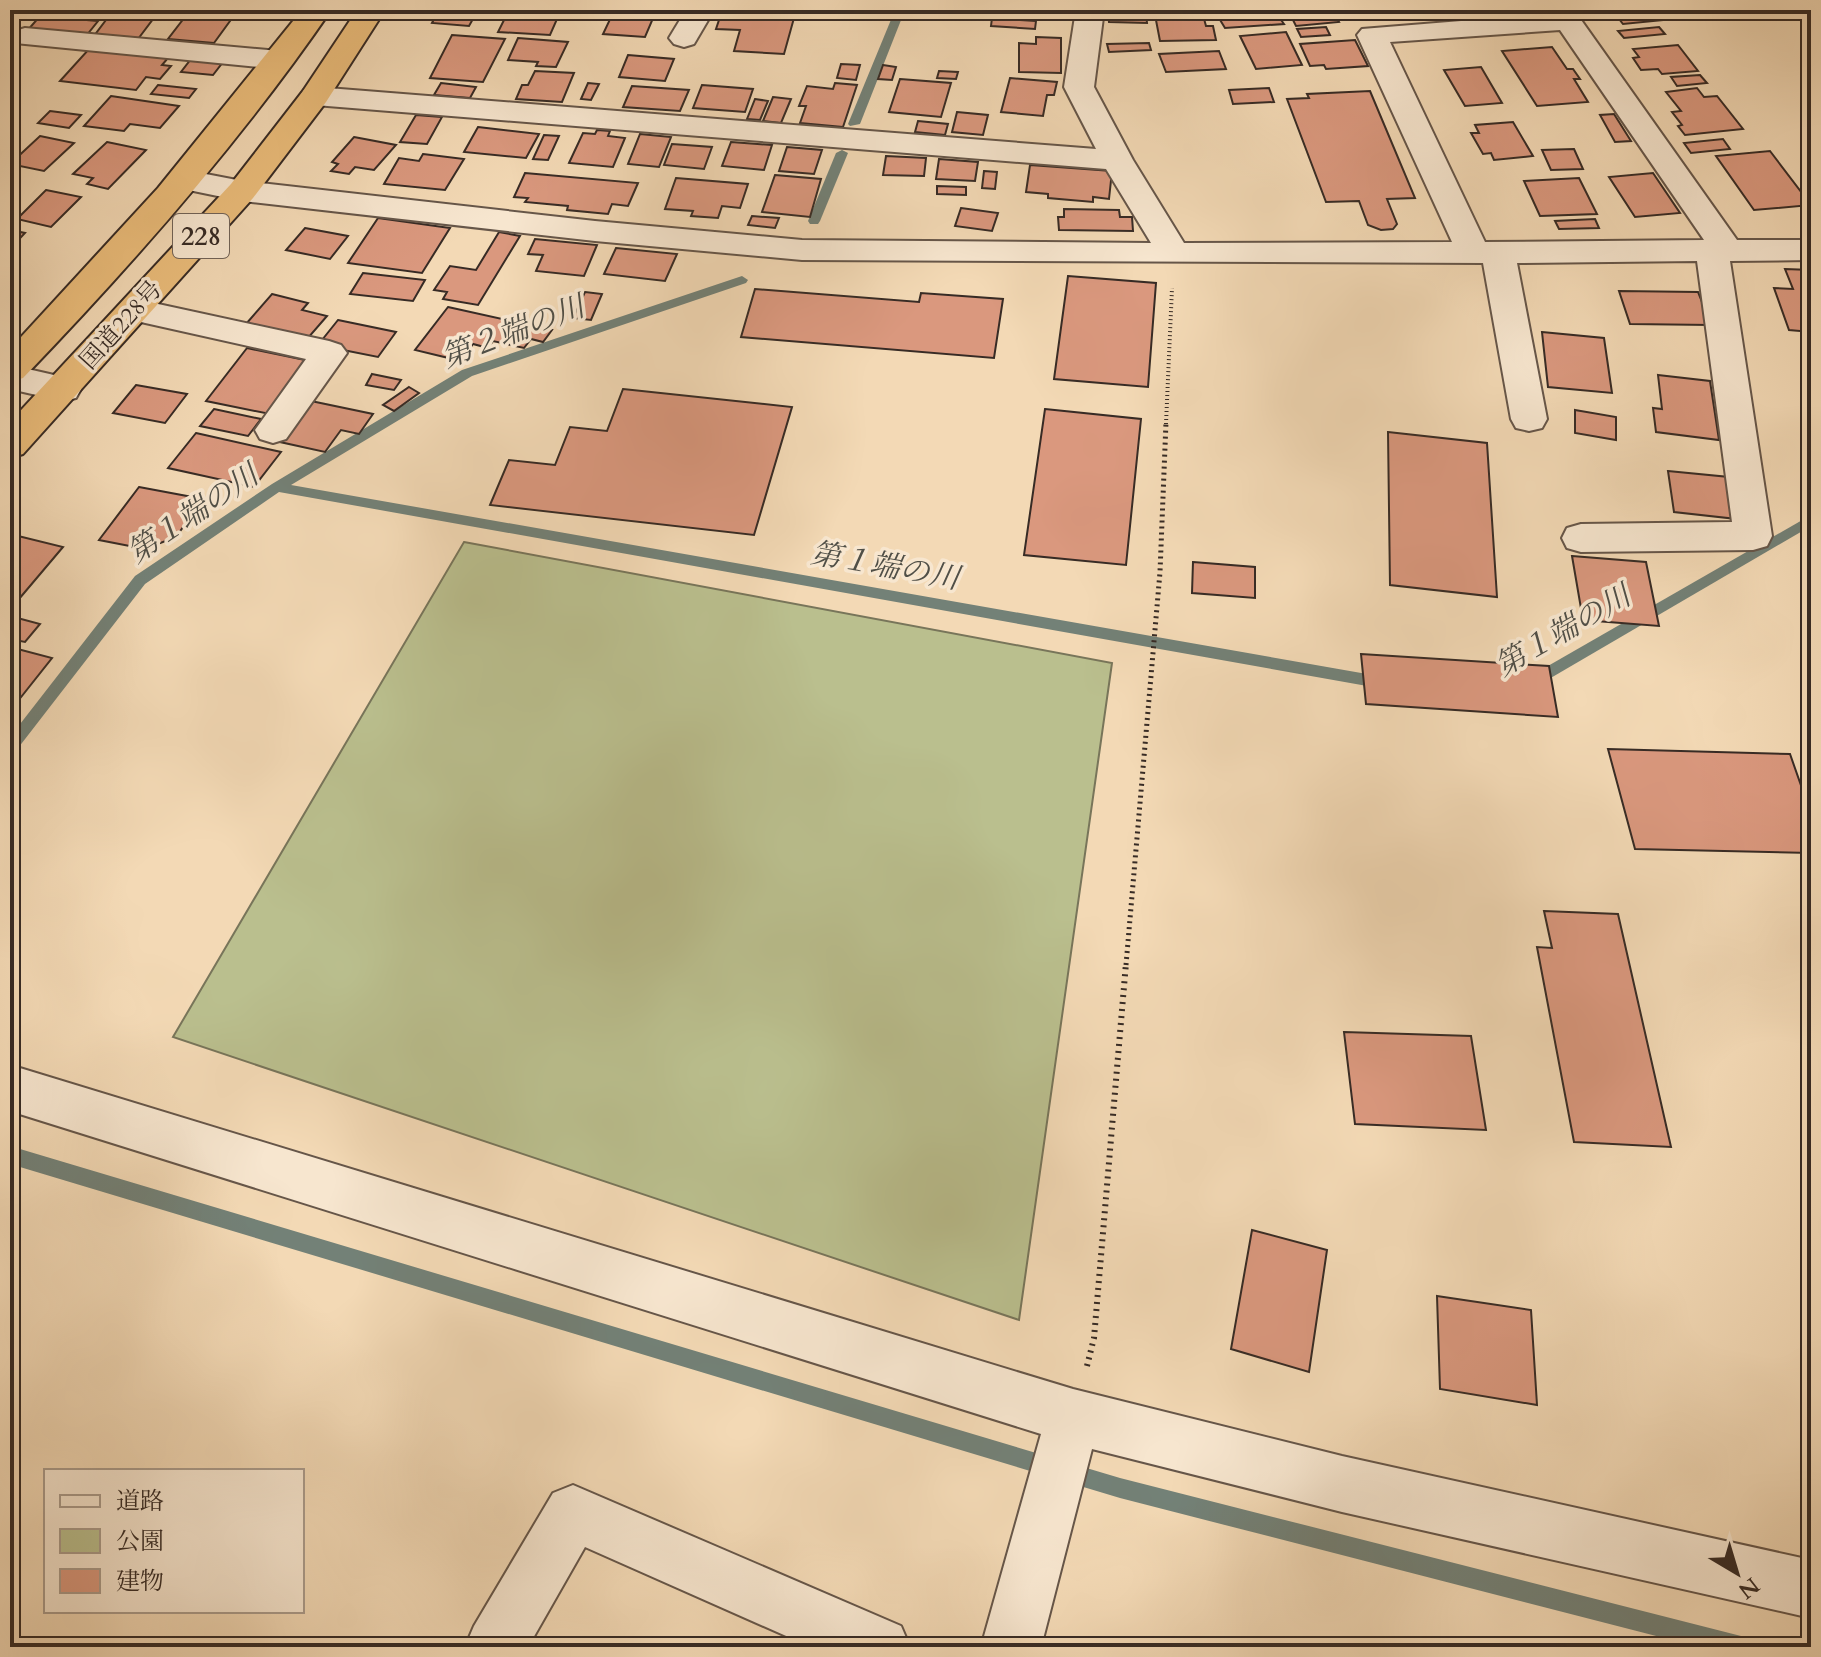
<svg xmlns="http://www.w3.org/2000/svg" width="1821" height="1657" viewBox="0 0 1821 1657" font-family="Cardo,'Noto Serif JP',serif">
  <style>
    .green { fill: #babf8e; stroke: #78755a; stroke-width: 2 }
    .lines { fill: none; stroke-linecap: round; stroke-linejoin: round }
    .stream { fill: #738177; fill-rule: evenodd }
    .building { fill: #da987e; stroke: #372b25; stroke-width: 2 }
    .minor-casing { stroke: #665649; stroke-width: 4 }
    .highway-casing { stroke: #372b25; stroke-width: 4 }
    .path-far2 { stroke: #372b25; stroke-width: 4; stroke-dasharray: 1 3; stroke-linecap: butt }
    .path-far1 { stroke: #372b25; stroke-width: 5; stroke-dasharray: 2 4; stroke-linecap: butt }
    .path { stroke: #372b25; stroke-width: 6; stroke-dasharray: 2 5; stroke-linecap: butt }
    .minor { fill: #f7e6cf; fill-rule: evenodd }
    .highway { fill: #eabc7a; fill-rule: evenodd }
    .labels { text-anchor: middle; dominant-baseline: central; stroke-width: 7; stroke-linejoin: round; paint-order: stroke }
    .far-street-label { font-size: 24px; fill: #372b25; stroke: #f7e6cf }
    .shield { fill: #f7e6cf; stroke: #716358; stroke-width: 2 }
    .shield-label { font-size: 26px; font-weight: bold; fill: #372b25 }
    .water-label { font-size: 30px; font-style: italic; fill: #504f47; stroke: #f7e6cf }
  </style>
  <rect width="100%" height="100%" fill="#f3d9b5"/>
  <filter id="stains"><feTurbulence type="fractalNoise" baseFrequency=".0025" numOctaves="4"/><feColorMatrix values="0 0 0 0 .2 0 0 0 0 .09 0 0 0 0 .02 0 0 0 .5 -.17"/></filter>
  <radialGradient id="worn" r=".72"><stop offset=".6" stop-color="#630" stop-opacity="0"/><stop offset="1" stop-color="#630" stop-opacity=".3"/></radialGradient>
  <polygon class="green" points="464,542 1112,663 1019,1320 173,1037"/>
  <g class="lines">
    <g class="stream">
      <polygon points="895,10 905,10 860,124 850,126 848,124"/>
      <polygon points="842,150 848,153 820,221 818,224 810,224 808,221 836,153"/>
      <polygon points="742,276 748,280 746,283 472,376 291,485 1384,677 1392,683 1389,687 1384,689 279,492 145,584 15,752 10,754 10,737 135,576 272,484 462,370"/>
      <polygon points="1811,515 1811,526 1537,686 1527,686 1525,682 1527,678"/>
      <polygon points="10,1146 1120,1478 1741,1636 1749,1639 1752,1647 1699,1647 1120,1498 10,1164"/>
    </g>
  </g>
  <g class="building">
    <polygon points="203,10 238,10 214,43 168,39 188,13 200,14"/>
    <polygon points="439,10 478,10 469,26 432,23"/>
    <polygon points="509,10 561,10 550,35 498,32"/>
    <polygon points="1214,10 1274,10 1284,24 1225,28"/>
    <polygon points="1288,10 1332,10 1339,22 1296,26"/>
    <polygon points="1371,10 1420,10 1421,12 1374,15"/>
    <polygon points="1612,10 1656,10 1664,20 1623,24"/>
    <polygon points="613,13 654,16 645,37 603,34"/>
    <polygon points="721,14 794,18 784,54 734,51 740,30 716,29"/>
    <polygon points="1108,14 1146,14 1147,23 1109,22"/>
    <polygon points="1155,15 1203,15 1206,26 1213,26 1216,40 1160,41"/>
    <polygon points="40,16 98,21 86,36 27,31"/>
    <polygon points="109,16 153,19 138,39 94,36"/>
    <polygon points="992,18 1036,21 1035,29 991,26"/>
    <polygon points="1326,27 1330,35 1301,37 1297,29"/>
    <polygon points="1659,27 1665,34 1624,38 1618,31"/>
    <polygon points="1286,32 1302,65 1256,69 1240,36"/>
    <polygon points="452,35 505,39 483,82 430,78"/>
    <polygon points="1036,37 1061,38 1061,73 1019,72 1019,43 1036,44"/>
    <polygon points="518,38 568,42 556,67 536,66 538,62 508,60"/>
    <polygon points="1355,40 1368,66 1326,69 1324,65 1310,66 1300,44"/>
    <polygon points="1149,43 1151,50 1109,52 1107,44"/>
    <polygon points="1678,45 1698,71 1662,74 1658,69 1641,70 1633,58 1639,57 1633,49"/>
    <polygon points="1552,47 1567,69 1573,69 1580,79 1574,79 1588,102 1537,106 1502,51"/>
    <polygon points="89,49 168,58 162,65 171,66 160,79 146,77 136,90 60,81"/>
    <polygon points="1219,51 1226,69 1166,72 1159,54"/>
    <polygon points="628,55 674,59 665,81 619,77"/>
    <polygon points="191,59 223,62 213,75 181,72"/>
    <polygon points="841,64 860,65 856,80 837,78"/>
    <polygon points="883,65 896,67 892,80 878,79"/>
    <polygon points="1481,67 1502,103 1465,106 1444,70"/>
    <polygon points="535,71 574,73 562,102 516,99 522,85 528,85"/>
    <polygon points="939,71 958,72 956,79 937,78"/>
    <polygon points="1700,75 1707,83 1677,86 1671,77"/>
    <polygon points="1010,78 1057,82 1054,95 1047,95 1043,116 1001,112"/>
    <polygon points="900,79 951,83 941,117 889,112"/>
    <polygon points="441,83 476,87 470,98 434,95"/>
    <polygon points="588,83 599,84 591,100 581,99"/>
    <polygon points="835,83 857,85 843,127 800,123 806,106 799,106 807,86 833,89"/>
    <polygon points="158,85 196,89 189,98 151,94"/>
    <polygon points="702,85 753,89 745,112 693,108"/>
    <polygon points="632,86 689,90 680,111 623,107"/>
    <polygon points="1269,88 1274,102 1233,104 1229,90"/>
    <polygon points="1697,88 1704,97 1717,96 1743,129 1685,135 1678,126 1682,125 1672,112 1681,111 1666,92"/>
    <polygon points="1370,91 1415,198 1387,199 1397,224 1393,229 1381,230 1368,225 1359,201 1326,202 1287,99 1309,98 1307,94"/>
    <polygon points="111,96 179,106 160,128 130,124 124,131 84,126"/>
    <polygon points="773,97 791,99 781,123 763,121"/>
    <polygon points="755,99 768,101 760,120 747,119"/>
    <polygon points="50,111 81,115 69,128 38,123"/>
    <polygon points="957,112 988,115 983,135 952,132"/>
    <polygon points="1614,114 1631,141 1615,142 1600,115"/>
    <polygon points="416,115 442,117 427,144 400,142"/>
    <polygon points="918,121 948,124 945,135 915,132"/>
    <polygon points="1513,122 1533,156 1494,160 1491,153 1483,154 1471,133 1479,133 1475,125"/>
    <polygon points="478,127 539,134 526,158 464,152"/>
    <polygon points="597,130 610,131 608,136 625,138 613,167 569,163 583,133 595,134"/>
    <polygon points="640,134 671,137 659,167 628,164"/>
    <polygon points="544,135 559,136 548,160 533,159"/>
    <polygon points="40,136 74,143 44,171 10,164"/>
    <polygon points="354,137 396,145 374,170 355,167 349,174 331,171 338,164 332,162"/>
    <polygon points="1723,139 1730,149 1691,153 1684,143"/>
    <polygon points="107,142 146,150 108,189 87,184 93,178 73,174"/>
    <polygon points="731,142 772,145 764,170 722,166"/>
    <polygon points="672,144 712,147 704,169 664,165"/>
    <polygon points="787,147 822,150 814,174 779,171"/>
    <polygon points="1574,149 1583,169 1551,170 1542,150"/>
    <polygon points="1770,151 1811,205 1754,210 1716,156"/>
    <polygon points="423,154 464,159 445,190 384,184 399,158 419,161"/>
    <polygon points="886,156 926,158 924,176 883,175"/>
    <polygon points="939,159 978,162 975,181 936,179"/>
    <polygon points="1030,165 1112,171 1109,199 1093,197 1093,202 1048,198 1048,194 1026,192"/>
    <polygon points="984,171 997,172 995,189 982,188"/>
    <polygon points="525,173 638,183 628,206 612,204 608,214 567,210 568,206 525,202 528,198 514,197"/>
    <polygon points="1653,173 1680,213 1635,217 1609,177"/>
    <polygon points="775,175 821,179 810,217 762,212"/>
    <polygon points="676,178 748,184 740,208 722,206 718,218 691,216 693,211 665,209"/>
    <polygon points="1579,178 1597,214 1540,216 1524,181"/>
    <polygon points="937,186 966,187 966,195 937,194"/>
    <polygon points="46,190 81,197 51,227 17,219"/>
    <polygon points="961,208 998,213 992,231 955,226"/>
    <polygon points="1064,209 1119,210 1120,217 1132,217 1133,231 1059,230 1058,217 1064,217"/>
    <polygon points="752,216 779,218 775,228 748,225"/>
    <polygon points="378,218 450,228 422,273 348,263"/>
    <polygon points="1595,219 1599,228 1559,229 1555,221"/>
    <polygon points="305,228 348,236 330,259 286,250"/>
    <polygon points="10,230 25,233 10,249"/>
    <polygon points="499,232 520,236 478,305 443,299 447,292 434,290 450,266 476,270"/>
    <polygon points="535,239 597,245 584,276 536,271 543,255 528,254"/>
    <polygon points="616,248 677,254 665,281 604,274"/>
    <polygon points="1785,269 1811,270 1811,332 1789,330 1774,288 1793,289"/>
    <polygon points="363,273 425,280 413,301 350,294"/>
    <polygon points="1068,276 1156,283 1148,387 1054,379"/>
    <polygon points="755,289 919,302 921,293 1003,299 994,358 741,337"/>
    <polygon points="1619,291 1698,292 1711,325 1630,324"/>
    <polygon points="585,292 602,294 591,320 573,318"/>
    <polygon points="272,294 308,303 302,310 327,316 308,338 246,324"/>
    <polygon points="448,307 552,330 543,342 531,339 524,348 493,341 488,348 473,344 461,361 415,350"/>
    <polygon points="338,320 396,332 378,357 318,345"/>
    <polygon points="1542,332 1604,338 1612,393 1548,387"/>
    <polygon points="247,348 310,361 270,414 206,401"/>
    <polygon points="372,374 401,380 394,390 366,385"/>
    <polygon points="1658,375 1710,381 1719,440 1656,432 1653,408 1662,409"/>
    <polygon points="136,385 187,394 165,423 113,413"/>
    <polygon points="409,387 419,393 394,411 383,405"/>
    <polygon points="623,389 792,407 754,535 490,505 509,460 555,465 570,427 607,431"/>
    <polygon points="311,401 373,414 359,434 341,430 325,452 280,442"/>
    <polygon points="214,409 261,419 248,436 200,426"/>
    <polygon points="1045,409 1141,419 1126,565 1024,555"/>
    <polygon points="1575,410 1616,417 1616,440 1575,433"/>
    <polygon points="1388,432 1487,443 1497,597 1390,585"/>
    <polygon points="196,433 281,452 254,487 168,468"/>
    <polygon points="1668,471 1729,477 1737,519 1674,512"/>
    <polygon points="139,487 203,499 176,537 145,549 99,540"/>
    <polygon points="10,534 63,547 19,599 10,596"/>
    <polygon points="1572,556 1646,562 1659,626 1583,620"/>
    <polygon points="1193,562 1255,567 1255,598 1192,593"/>
    <polygon points="10,616 40,624 25,642 10,639"/>
    <polygon points="10,647 52,658 10,711"/>
    <polygon points="1361,654 1549,666 1558,717 1366,704"/>
    <polygon points="1608,749 1790,754 1811,814 1811,853 1635,849"/>
    <polygon points="1544,911 1618,914 1671,1147 1574,1142 1537,947 1552,948"/>
    <polygon points="1344,1032 1471,1036 1486,1130 1355,1124"/>
    <polygon points="1252,1230 1327,1250 1309,1372 1231,1349"/>
    <polygon points="1437,1296 1531,1310 1537,1405 1440,1389"/>
  </g>
  <g class="lines">
    <defs>
      <g id="minor">
        <polygon points="686,10 714,10 694,44 684,47 674,44 669,38"/>
        <path d="M 1076,10 L 1104,10 L 1094,87 L 1133,160 L 1184,243 L 1452,242 L 1357,35 L 1362,29 L 1548,14 L 1546,10 L 1574,10 L 1737,240 L 1811,240 L 1811,260 L 1730,261 L 1772,536 L 1767,546 L 1753,550 L 1581,552 L 1567,548 L 1562,538 L 1567,528 L 1581,524 L 1732,522 L 1697,261 L 1517,263 L 1547,419 L 1542,428 L 1529,431 L 1516,428 L 1511,419 L 1483,263 L 802,260 L 595,241 L 242,201 L 174,187 L 169,180 L 174,173 L 185,170 L 242,181 L 595,221 L 802,240 L 1151,243 L 1106,169 L 315,105 L 304,102 L 300,96 L 304,90 L 315,87 L 1096,149 L 1064,87 ZM 1560,30 L 1704,240 L 1485,242 L 1390,42 Z"/>
        <polygon points="25,28 279,51 289,54 294,60 289,66 279,69 15,43 10,37 15,31"/>
        <polygon points="135,299 329,341 341,345 347,353 286,439 273,443 260,439 255,430 306,359 123,318 118,310 123,302"/>
        <polygon points="10,365 76,380 81,389 76,398 63,401 10,389"/>
        <polygon points="10,1065 1073,1389 1342,1456 1811,1560 1811,1618 1342,1512 1092,1449 1041,1647 981,1647 1041,1434 10,1111"/>
        <polygon points="573,1485 901,1626 910,1647 811,1647 585,1547 528,1647 465,1647 474,1626 553,1493"/>
      </g>
      <g id="highway">
        <path d="M 302,10 L 331,10 C 241,141 133,264 23,378 L 10,382 L 10,349 L 158,188 Z"/>
        <polygon points="357,10 385,10 326,102 253,198 23,454 10,458 10,422 231,184 303,91"/>
      </g>
    </defs>
    <use href="#minor" class="minor-casing"/>
    <use href="#highway" class="highway-casing"/>
    <polyline class="path-far2" points="1166,424 1172,288"/>
    <polyline class="path-far1" points="1126,965 1160,572 1166,422"/>
    <polyline class="path" points="1087,1366 1094,1338 1126,963"/>
    <use href="#minor" class="minor"/>
    <use href="#highway" class="highway"/>
  </g>
  <g class="labels">
    <g class="far-street-label">
      <text transform="translate(121 325) rotate(-48)">国道228号</text>
    </g>
    <rect class="shield" x="173" y="214" width="56" height="44" rx="6"/>
    <g class="shield-label">
      <text x="201" y="236">228</text>
    </g>
    <g class="water-label">
      <text transform="translate(513 332) rotate(-21)">第２端の川</text>
      <text transform="translate(193 514) rotate(-34)">第１端の川</text>
      <text transform="translate(885 566) rotate(10)">第１端の川</text>
      <text transform="translate(1563 631) rotate(-30)">第１端の川</text>
    </g>
  </g>
  <rect width="1821" height="1657" fill="none" stroke="#f3d9b5" stroke-width="40"/>
  <rect x="12" y="12" width="1797" height="1633" fill="none" stroke="#372b25" stroke-width="4"/>
  <rect x="20" y="20" width="1781" height="1617" fill="none" stroke="#372b25" stroke-width="2"/>
  <rect x="44" y="1469" width="260" height="144" fill="#f7e6cf" stroke="#aa9b8b" stroke-width="2"/>
  <rect x="60" y="1495" width="40" height="12" fill="#f7e6cf" stroke="#aa9b8b" stroke-width="2"/>
  <text x="116" y="1509" font-size="24" fill="#372b25">道路</text>
  <rect x="60" y="1529" width="40" height="24" fill="#babf8e" stroke="#aa9b8b" stroke-width="2"/>
  <text x="116" y="1549" font-size="24" fill="#372b25">公園</text>
  <rect x="60" y="1569" width="40" height="24" fill="#da987e" stroke="#aa9b8b" stroke-width="2"/>
  <text x="116" y="1589" font-size="24" fill="#372b25">建物</text>
  <g transform="translate(1737 1573) rotate(142)" stroke="#f7e6cf" stroke-width="6" paint-order="stroke">
  <path d="M0-6L14 30L0 20L-14 30Z" fill="#372b25"/>
  <text y="-12" font-size="22" font-weight="bold" text-anchor="middle" fill="#372b25">N</text>
  </g>
  <rect width="100%" height="100%" filter="url(#stains)"/>
  <rect width="100%" height="100%" fill="url(#worn)"/>
</svg>
